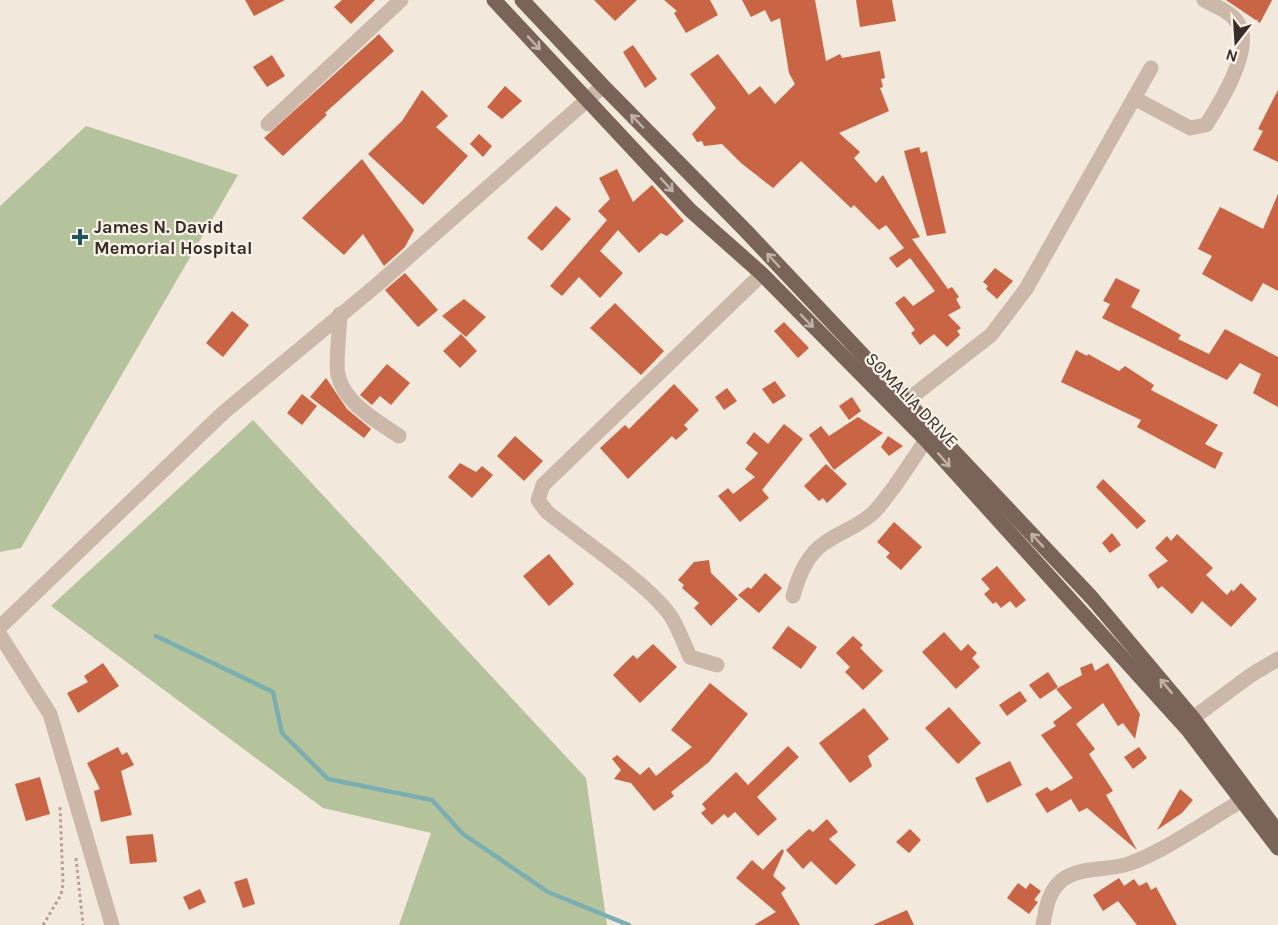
<svg xmlns="http://www.w3.org/2000/svg" width="1278" height="925" viewBox="0 0 1278 925" font-family="Karla,sans-serif">
  <style>
    .green { fill: #b5c39c }
    .lines { fill: none; stroke-linecap: round; stroke-linejoin: round }
    .stream { stroke: #7aaeb1; stroke-width: 4.5 }
    .building { fill: #c96544 }
    .path { stroke: #b7a292; stroke-width: 3; stroke-dasharray: 3 3; stroke-linecap: butt }
    .minor { stroke: #ccb8a8; stroke-width: 15 }
    .major { stroke: #7a6459; stroke-width: 15 }
    .oneway { stroke: #c0b2a8 }
    .poi-dot { fill: #1c565b; stroke: #faf2e9; stroke-width: 2 }
    .labels { text-anchor: middle; dominant-baseline: central; stroke-width: 4.5; stroke-linejoin: round; paint-order: stroke }
    .poi-label { font-size: 18px; font-weight: bold; fill: #382d28; stroke: #faf2e9; text-anchor: start }
    .street-label { font-size: 18px; fill: #382d28; stroke: #faf2e9 }
  </style>
  <rect width="100%" height="100%" fill="#f3e8dc"/>
  <g class="green">
    <polygon points="86,126 238,175 21,548 0,552 0,206"/>
    <polygon points="253,420 586,778 607,925 399,925 431,833 323,808 51,606"/>
  </g>
  <g class="lines">
    <polyline class="stream" points="156,636 273,692 282,733 328,779 432,800 463,834 548,892 629,925"/>
  </g>
  <g class="building">
    <polygon points="245,0 285,0 254,16"/>
    <polygon points="342,0 375,0 351,24 334,7"/>
    <polygon points="594,0 637,0 615,21"/>
    <polygon points="664,0 710,0 718,15 686,33 674,13 677,11"/>
    <polygon points="742,0 815,0 826,61 840,54 842,58 880,51 885,78 881,79 883,87 880,88 889,111 839,133 860,152 854,158 876,183 883,175 920,237 912,239 948,289 952,287 959,297 956,299 961,308 948,315 961,328 957,331 960,335 947,347 934,334 920,345 911,333 915,330 895,303 904,296 913,306 935,291 910,258 897,268 889,258 904,248 886,225 879,230 854,205 851,208 801,161 773,188 741,163 722,144 704,146 702,141 697,142 692,134 716,108 690,74 718,54 749,95 760,86 775,104 795,84 789,73 780,18 771,22 765,10 751,17"/>
    <polygon points="856,0 892,0 896,21 860,27"/>
    <polygon points="1226,0 1272,0 1260,23"/>
    <polygon points="379,34 394,51 325,113 327,115 283,156 264,138"/>
    <polygon points="633,45 657,79 645,88 623,52"/>
    <polygon points="272,55 285,76 267,87 253,67"/>
    <polygon points="505,86 522,101 502,119 487,107"/>
    <polygon points="422,90 448,116 436,127 468,156 423,205 368,154 402,121"/>
    <polygon points="1278,90 1278,162 1253,150 1263,131 1258,129"/>
    <polygon points="479,134 492,146 483,157 470,144"/>
    <polygon points="919,147 921,153 927,151 946,233 927,236 904,151"/>
    <polygon points="362,159 414,230 405,247 384,266 363,234 344,255 302,218"/>
    <polygon points="617,169 633,202 652,185 684,221 667,236 661,233 639,253 618,230 600,251 623,273 600,298 579,277 562,296 550,286 607,220 598,211 610,199 599,178"/>
    <polygon points="1278,194 1278,291 1263,283 1252,302 1202,274 1212,256 1198,249 1220,207 1263,229"/>
    <polygon points="556,206 571,219 542,251 527,238"/>
    <polygon points="995,268 1013,281 997,299 986,289 988,286 983,282"/>
    <polygon points="405,273 438,310 418,327 385,290"/>
    <polygon points="1116,278 1140,290 1131,307 1181,335 1178,339 1209,354 1225,329 1278,357 1278,407 1253,393 1261,374 1240,363 1227,380 1102,318 1110,304 1103,301"/>
    <polygon points="464,299 486,317 466,337 442,316"/>
    <polygon points="615,303 664,351 641,375 590,328"/>
    <polygon points="232,311 249,325 223,357 206,343"/>
    <polygon points="784,322 809,348 798,358 774,331"/>
    <polygon points="461,334 477,351 460,368 443,351"/>
    <polygon points="1076,350 1087,356 1088,354 1119,371 1125,366 1154,385 1151,390 1218,425 1205,444 1223,453 1215,469 1137,427 1141,420 1061,382"/>
    <polygon points="387,364 410,383 391,405 380,396 372,405 360,395"/>
    <polygon points="326,378 347,409 371,429 364,438 310,397"/>
    <polygon points="775,381 786,396 773,404 762,389"/>
    <polygon points="674,384 699,410 684,425 688,429 676,440 672,436 628,479 600,448 625,425 629,429"/>
    <polygon points="727,388 737,401 724,410 715,397"/>
    <polygon points="302,394 317,406 302,425 287,413"/>
    <polygon points="852,397 861,411 849,420 839,406"/>
    <polygon points="858,417 883,433 834,470 809,435 821,426 829,436"/>
    <polygon points="784,424 803,439 762,490 769,498 740,522 718,496 728,488 733,494 755,477 745,469 758,453 746,443 754,432 768,444"/>
    <polygon points="515,436 543,461 524,481 497,456"/>
    <polygon points="888,436 903,446 889,456 881,447"/>
    <polygon points="460,463 476,472 482,466 493,475 472,498 448,477"/>
    <polygon points="826,464 847,484 827,503 823,498 819,501 804,486"/>
    <polygon points="1103,479 1146,521 1137,529 1096,487"/>
    <polygon points="894,522 922,547 901,570 886,557 890,553 877,542"/>
    <polygon points="1112,533 1121,545 1110,553 1102,543"/>
    <polygon points="1177,534 1213,568 1206,575 1227,595 1232,589 1233,592 1241,583 1257,599 1231,627 1202,601 1192,614 1162,586 1158,589 1148,575 1168,561 1155,548 1167,536 1171,541"/>
    <polygon points="549,554 574,584 549,606 523,576"/>
    <polygon points="709,560 711,573 738,599 711,626 694,608 699,603 682,588 684,585 678,580 694,562"/>
    <polygon points="997,566 1026,600 1016,608 1010,601 1001,608 996,602 993,604 984,594 990,589 981,579"/>
    <polygon points="765,573 782,588 759,613 738,595 748,587 751,589"/>
    <polygon points="788,626 817,647 801,669 772,648"/>
    <polygon points="944,632 961,651 968,644 977,653 972,658 980,667 956,689 922,652"/>
    <polygon points="853,636 863,645 860,648 883,671 863,690 845,672 850,667 836,653"/>
    <polygon points="653,644 677,667 640,703 613,675 633,655 637,659"/>
    <polygon points="103,663 119,686 78,713 67,693 88,682 84,676"/>
    <polygon points="1092,663 1095,671 1108,663 1140,714 1135,739 1123,723 1118,726 1103,703 1076,724 1095,749 1089,754 1113,791 1106,795 1137,850 1087,808 1079,812 1071,799 1047,813 1035,794 1047,787 1051,791 1073,778 1041,735 1056,726 1053,722 1072,708 1056,689 1082,675 1080,668"/>
    <polygon points="1048,672 1058,687 1040,699 1029,685"/>
    <polygon points="710,683 748,714 709,762 671,792 674,796 654,811 631,783 614,779 621,770 612,759 617,755 640,775 649,767 656,776 692,747 671,730"/>
    <polygon points="1020,691 1027,701 1007,716 999,705"/>
    <polygon points="949,707 981,743 958,764 925,728"/>
    <polygon points="864,708 889,739 868,756 872,766 850,783 819,743"/>
    <polygon points="788,746 799,757 757,797 777,819 758,836 735,812 728,818 724,814 712,825 701,813 706,809 702,804 736,772 748,785"/>
    <polygon points="118,747 122,755 127,752 134,765 121,771 132,815 101,822 94,791 100,789 87,763"/>
    <polygon points="1139,747 1147,758 1133,769 1124,757"/>
    <polygon points="1010,761 1022,785 987,803 975,778"/>
    <polygon points="40,777 50,814 26,821 15,784"/>
    <polygon points="1180,789 1193,800 1182,813 1157,830"/>
    <polygon points="827,819 838,832 829,839 856,865 836,885 811,861 803,869 786,850 809,829 813,832"/>
    <polygon points="910,829 921,840 909,853 896,842"/>
    <polygon points="153,834 157,862 130,864 126,836"/>
    <polygon points="782,849 784,851 773,876 786,888 781,893 800,925 754,925 776,912 736,878 752,860 763,870"/>
    <polygon points="247,878 255,904 243,908 234,882"/>
    <polygon points="1119,878 1124,886 1134,879 1139,886 1147,882 1151,890 1156,887 1177,925 1137,925 1118,901 1103,911 1093,895"/>
    <polygon points="1018,883 1026,889 1030,883 1041,891 1034,900 1038,902 1029,914 1007,898"/>
    <polygon points="200,889 206,902 189,910 183,897"/>
    <polygon points="907,910 914,925 873,925"/>
  </g>
  <g class="lines">
    <g class="path">
      <polyline points="76,858 83,925"/>
      <polyline points="43,925 61,895 63,884 60,806"/>
    </g>
    <g class="minor">
      <path d="M 1134,98 L 1190,128 L 1206,125 C 1220,103 1255,47 1238,23 C 1230,11 1215,6 1204,0"/>
      <polyline points="268,124 401,0"/>
      <path d="M 340,314 C 340,329 335,362 338,375 C 344,403 377,421 399,436"/>
      <polyline points="905,402 991,335 1026,289 1151,68"/>
      <path d="M 793,596 C 799,575 807,554 826,542 C 842,531 860,526 874,512 C 894,491 909,464 926,440"/>
      <polyline points="0,627 223,413 378,284 603,86"/>
      <polyline points="0,635 50,714 112,925"/>
      <path d="M 717,665 L 690,657 C 684,644 679,630 672,618 C 652,586 579,538 547,512 L 538,500 L 543,485 L 762,274"/>
      <polyline points="1193,718 1251,675 1278,659"/>
      <path d="M 1043,925 C 1046,908 1048,892 1062,880 C 1081,866 1107,871 1128,864 C 1164,852 1208,820 1241,801"/>
    </g>
    <g class="major">
      <polyline points="494,0 690,210 762,274 926,440 1188,730 1278,848"/>
      <polyline points="522,0 603,86 746,231 1092,598 1193,718 1278,832"/>
    </g>
  </g>
  <defs><path id="oneway-shaft" d="M-6 0H5M1.5-3L5.5 0L1.5 3" fill="none" stroke-width="1.6" stroke-linecap="round" stroke-linejoin="round" transform="scale(1.5)"/></defs>
  <g class="oneway">
    <use href="#oneway-shaft" transform="translate(534 43) rotate(47)"/>
    <use href="#oneway-shaft" transform="translate(637 121) rotate(-134)"/>
    <use href="#oneway-shaft" transform="translate(667 185) rotate(47)"/>
    <use href="#oneway-shaft" transform="translate(773 260) rotate(-133)"/>
    <use href="#oneway-shaft" transform="translate(807 321) rotate(46)"/>
    <use href="#oneway-shaft" transform="translate(944 460) rotate(49)"/>
    <use href="#oneway-shaft" transform="translate(1037 540) rotate(-133)"/>
    <use href="#oneway-shaft" transform="translate(1166 686) rotate(-130)"/>
  </g>
  <path class="poi-dot" d="M77 228h6v6h6v6h-6v6h-6v-6h-6v-6h6z"/>
  <g class="labels">
    <g class="poi-label">
      <text x="94" y="227">James N. David<tspan x="94" dy="21">Memorial Hospital</tspan></text>
    </g>
    <g class="street-label">
      <text transform="translate(912 400) rotate(46)">SOMALIA DRIVE</text>
    </g>
  </g>
  <g transform="translate(1236 42) rotate(197)" stroke="#faf2e9" stroke-width="4.5" paint-order="stroke">
  <path d="M0-4.5L10 22L0 15L-10 22Z" fill="#382d28"/>
  <text y="-9" font-size="16" font-weight="bold" text-anchor="middle" fill="#382d28">N</text>
  </g>
</svg>
